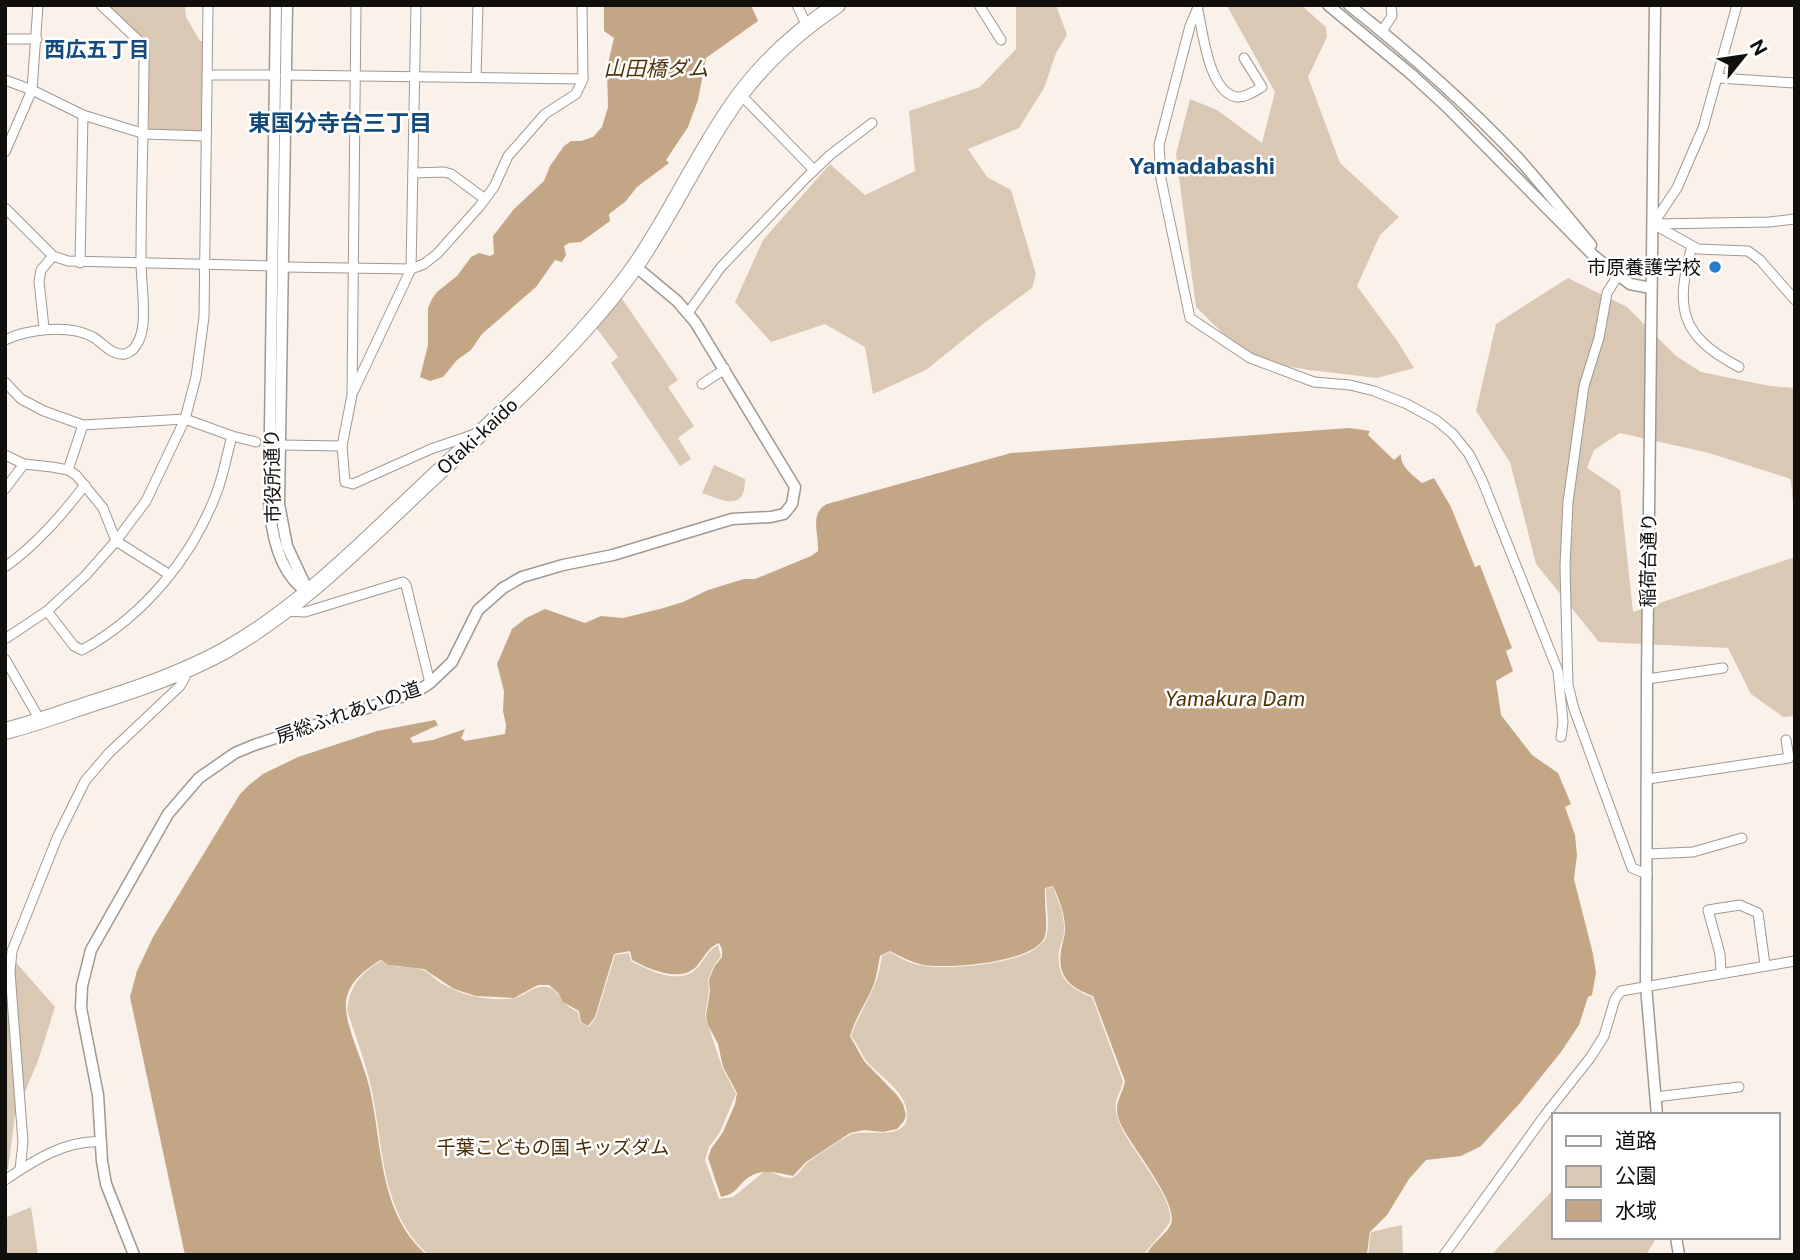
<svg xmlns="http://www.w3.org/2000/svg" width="1800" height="1260" viewBox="0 0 1800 1260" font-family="'Public Sans','Noto Sans JP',sans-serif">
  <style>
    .green { fill: #d9c8b4 }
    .water { fill: #c3a686 }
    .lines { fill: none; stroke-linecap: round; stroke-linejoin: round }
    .minor-casing { stroke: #a09991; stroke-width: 11 }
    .tertiary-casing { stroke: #a09991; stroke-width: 13 }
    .trunk-casing { stroke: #a09991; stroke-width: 18 }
    .minor { stroke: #fff; stroke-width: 9 }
    .tertiary { stroke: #fff; stroke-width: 10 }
    .trunk { stroke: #fff; stroke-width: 16 }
    .poi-dot { fill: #277dcb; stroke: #fff; stroke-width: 2.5 }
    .labels { text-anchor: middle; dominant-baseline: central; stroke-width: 5; stroke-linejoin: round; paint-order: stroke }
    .poi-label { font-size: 19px; fill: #110f0c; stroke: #fff; text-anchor: end }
    .street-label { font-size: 19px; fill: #110f0c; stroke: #fff }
    .park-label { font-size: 19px; fill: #482b01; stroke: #fff }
    .neighbourhood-label { font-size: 21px; font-weight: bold; fill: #144b7c; stroke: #fff }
    .water-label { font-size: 21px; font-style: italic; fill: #52340b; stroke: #fff }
    .quarter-label { font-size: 23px; font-weight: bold; fill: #144b7c; stroke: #fff }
  </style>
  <rect width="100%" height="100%" fill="#faf2ea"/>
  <g class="green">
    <polygon points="107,5 185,5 186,17 200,41 204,41 203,129 199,133 149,131 147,45"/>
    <polygon points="1016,5 1056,5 1067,35 1056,53 1044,88 1019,128 968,149 987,177 1011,190 1036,274 1032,288 983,324 926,370 873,394 865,347 825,324 771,342 735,302 763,240 830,164 865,195 915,171 909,111 980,87 1016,49"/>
    <polygon points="1229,5 1301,5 1326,27 1327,37 1308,77 1340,163 1399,217 1380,235 1357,286 1398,342 1414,368 1377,378 1309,370 1250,360 1196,307 1176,154 1190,99 1217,110 1262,143 1275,92 1227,6"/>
    <polygon points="1568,278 1627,307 1676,356 1701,372 1770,386 1795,388 1795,529 1791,479 1709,453 1620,433 1594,450 1587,468 1620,490 1633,612 1795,557 1795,716 1783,717 1751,694 1728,648 1599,642 1536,564 1510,462 1476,411 1496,324"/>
    <polygon points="620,296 678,380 668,387 694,426 678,438 691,459 680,466 611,363 618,357 595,326"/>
    <path d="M 714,465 L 745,479 C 745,513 723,500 702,493 Z"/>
    <path d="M 1053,887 C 1058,901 1065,915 1064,931 C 1064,938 1060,945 1059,952 C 1056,977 1070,989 1092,997 L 1123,1081 C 1121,1093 1114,1099 1116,1112 C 1119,1139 1175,1194 1170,1221 C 1168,1228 1150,1245 1144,1255 L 429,1255 C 380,1213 384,1145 371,1087 C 365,1061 355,1035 347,1010 C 350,986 360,973 381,961 C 394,970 409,965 423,970 C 430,973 435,979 441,983 C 462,996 485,1000 509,999 C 523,999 536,981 550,988 C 560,992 561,1005 578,1012 L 580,1022 L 589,1027 L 596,1017 L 615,955 L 629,953 L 631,961 C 648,970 677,985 695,970 C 704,962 707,950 718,945 L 721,956 L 713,967 L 708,980 L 709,990 L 705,1016 L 722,1067 L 736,1094 L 720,1132 L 709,1147 L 705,1160 L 719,1199 L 733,1197 L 766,1170 C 773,1172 784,1179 791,1178 C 798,1176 802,1168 807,1163 C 813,1158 846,1136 852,1134 C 867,1129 908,1142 907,1114 C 907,1091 876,1074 865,1059 C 860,1051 857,1043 851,1036 C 857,1018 868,1002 875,984 C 879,976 880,965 882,956 L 890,952 C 901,959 911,964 925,966 C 950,970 1036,964 1046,937 C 1050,927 1046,901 1046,888 Z"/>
    <polygon points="5,950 55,1007 38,1061 15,1115 8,1169 5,1171"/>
    <polygon points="1553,1190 1553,1237 1657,1237 1646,1255 1491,1255"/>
    <polygon points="31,1207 38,1255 5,1255 5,1218"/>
    <polygon points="1402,1225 1403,1255 1368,1255 1371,1232"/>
  </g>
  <g class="water">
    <polygon points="604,5 751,5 758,21 706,58 698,100 688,127 666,160 669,163 637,187 625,202 609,214 610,221 581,242 569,243 564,246 566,255 562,262 555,260 536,287 482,334 471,350 457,360 443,377 430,381 420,377 428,345 428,308 432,299 437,292 457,276 471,257 479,253 490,256 494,254 493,236 514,209 544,181 550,166 564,146 571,141 581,141 593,137 602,127 608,107 607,68 614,38 604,31"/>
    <path d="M 1349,428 L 1370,431 L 1368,435 L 1394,460 L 1401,454 C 1400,467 1413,475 1422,483 L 1434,478 L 1451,507 L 1475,567 L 1480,565 L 1512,648 L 1506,651 L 1513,671 L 1496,681 L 1501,715 L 1532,755 L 1558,773 L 1571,804 L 1565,807 L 1575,835 L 1577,855 L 1574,879 L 1593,954 L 1596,973 L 1592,995 L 1588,997 L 1579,1025 L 1561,1052 L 1520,1103 L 1481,1146 L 1461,1156 L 1426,1160 L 1409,1179 L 1387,1215 L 1370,1232 L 1367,1253 L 1146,1255 C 1153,1242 1165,1235 1170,1226 C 1183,1204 1124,1140 1118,1117 C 1114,1102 1123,1094 1125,1081 L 1093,996 C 1071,988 1057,977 1061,951 C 1062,944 1065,936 1065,929 C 1065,914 1059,899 1053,886 L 1045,888 C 1044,900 1048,925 1045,936 C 1037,963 948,969 924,965 C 911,962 901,957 890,951 L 880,956 C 878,965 877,975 874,984 C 867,1002 855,1018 850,1036 L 864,1061 L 897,1095 L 903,1104 L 906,1115 L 904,1121 L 897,1129 L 883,1132 L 864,1130 L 850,1133 L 806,1162 L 793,1176 C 775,1172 759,1167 744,1181 C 734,1191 736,1193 721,1197 L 708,1158 L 711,1149 L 723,1132 L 735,1104 L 737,1093 L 723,1067 L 718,1044 L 708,1025 L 706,1016 L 710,991 L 709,980 L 714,967 L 722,957 L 722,949 L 719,943 C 707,948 704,958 696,967 C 679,983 649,969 632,960 L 630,951 L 614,954 L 595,1017 L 588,1026 L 581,1022 L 579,1011 L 563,1002 L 558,993 L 549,985 L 538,985 L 514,998 L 476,996 L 454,989 L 424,969 L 388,965 L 381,960 C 363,970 344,986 346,1009 C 347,1029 364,1064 369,1086 C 383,1144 378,1213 427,1255 L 185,1255 L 130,997 L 137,971 L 153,937 L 240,794 L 249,785 L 263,774 L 298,757 L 377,731 L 435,720 L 438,725 L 410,738 L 413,743 L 433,740 L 465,729 L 461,738 L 465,741 L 505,734 L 506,725 L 503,711 L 504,691 L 497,664 L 512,629 L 526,618 L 545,609 L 585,623 L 601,616 L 623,618 L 660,609 L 683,602 L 708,590 L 744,579 L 755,579 L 811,556 L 818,551 C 819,534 809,513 827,504 L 1011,453 Z"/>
  </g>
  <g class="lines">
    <defs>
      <g id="minor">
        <polyline points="356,5 352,395 342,446 345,482 353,484 431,449 475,434"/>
        <polyline points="797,5 807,26"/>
        <polyline points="979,5 1001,40"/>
        <polyline points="1199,5 1190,26 1159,145 1161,179 1190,318 1250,358 1314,382 1350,385 1374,391 1407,404 1436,420 1453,434 1469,454 1482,480 1558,671 1563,722 1561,737"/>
        <path d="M 1198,11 C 1203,33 1209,93 1237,97 C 1245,98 1255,91 1262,87 L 1244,58"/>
        <polyline points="1382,31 1392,16 1391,5"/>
        <polyline points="5,39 37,39"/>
        <polyline points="207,75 275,75"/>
        <polyline points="285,75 583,79"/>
        <polyline points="476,77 478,5"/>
        <polyline points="1718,78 1795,83"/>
        <polyline points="5,80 32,90 83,115 145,134 205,136"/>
        <polyline points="740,94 814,170"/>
        <polyline points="5,152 32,90 38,5"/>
        <polyline points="413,173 444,172 451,174 485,199"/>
        <polyline points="5,208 53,256 68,261 273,266"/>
        <polyline points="1653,224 1677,188 1703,128 1737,5"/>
        <polyline points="1653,224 1698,249 1748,251 1760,260 1795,300"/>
        <polyline points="1653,224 1769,222 1795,219"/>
        <path d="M 1692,246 C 1675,307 1679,336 1739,367"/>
        <polyline points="80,263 83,115"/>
        <polyline points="283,267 411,269 424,264 437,254 479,207 494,187 508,156 545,114 576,94 583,79 582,5"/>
        <polyline points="1617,277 1607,293 1599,338 1584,386 1568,502 1565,566 1568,685 1574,709 1632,868 1647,874"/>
        <polyline points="688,313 721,267 805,179 830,155 872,123"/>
        <polyline points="44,328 39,281 41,270 53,256"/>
        <path d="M 5,340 C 28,329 69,324 93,337 C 103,343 112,356 125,354 C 137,351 142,335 143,324 C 145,303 141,281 141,260 C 141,191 144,122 144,52 L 140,42 L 101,5"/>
        <polyline points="5,382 21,399 44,411 83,425 185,419 232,436 256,442"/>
        <polyline points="702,384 725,369"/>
        <polyline points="354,390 411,269 416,5"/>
        <polyline points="280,445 342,446"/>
        <polyline points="5,455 24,464 52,467 68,470 76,475 103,508 116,541 170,575"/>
        <polyline points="68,470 83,425"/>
        <polyline points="5,489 24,464"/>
        <path d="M 5,567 C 37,544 61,516 85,485"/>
        <path d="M 47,611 L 74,646 L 82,650 C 144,616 194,556 218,489 C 224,472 227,454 232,436"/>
        <polyline points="286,611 305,612 403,582 406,585 430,683"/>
        <polyline points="5,639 47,611 85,576 116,541 146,501 185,419 196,377 204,317 208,5"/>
        <polyline points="5,659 40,720"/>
        <polyline points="1647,679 1723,668"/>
        <polyline points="1648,779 1789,758 1786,740"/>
        <polyline points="1648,854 1693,852 1742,838"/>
        <polyline points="1721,973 1720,954 1708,910 1740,905 1758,913 1765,965"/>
        <polyline points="1655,1097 1739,1087"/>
        <polyline points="20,1170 23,1142 10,972 12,951 57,838 85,781 109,753 180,686 185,677 186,670"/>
        <path d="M 5,1180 C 33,1161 67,1139 101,1142"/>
        <polyline points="1444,1255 1545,1115 1590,1058 1604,1036 1615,999 1621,991 1795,961"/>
      </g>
      <g id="tertiary">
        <path d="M 276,5 L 269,500 C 271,532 278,575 309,593"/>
        <polyline points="287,5 279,504 287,546 309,593"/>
        <polyline points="1328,5 1411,74 1447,107 1594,256 1630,284 1651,288"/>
        <path d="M 1349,5 C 1408,52 1466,103 1518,158 C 1543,186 1567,216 1591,245"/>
        <polyline points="1655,5 1647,679 1646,986 1657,1115"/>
        <polyline points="1676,1237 1679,1255"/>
        <polyline points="134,1255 106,1184 102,1161 98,1095 81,1008 82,986 91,950 168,814 199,778 235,753 254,745 416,692 430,683 452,662 478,610 503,588 522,577 563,565 613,555 732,519 771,517 784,514 792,504 795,487 695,322 677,301 635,266"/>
      </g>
      <path id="trunk" d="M 5,731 C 33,724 60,714 87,705 C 134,690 180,675 224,651 C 302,607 364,542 429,481 C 501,414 576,348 634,268 C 669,218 694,162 728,112 C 756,69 795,33 837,5"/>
    </defs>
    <use href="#minor" class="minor-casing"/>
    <use href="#tertiary" class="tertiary-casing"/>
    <use href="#trunk" class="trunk-casing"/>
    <use href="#minor" class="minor"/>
    <use href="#tertiary" class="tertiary"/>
    <use href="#trunk" class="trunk"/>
  </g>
  <circle class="poi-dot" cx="1715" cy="267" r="7"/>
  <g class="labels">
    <g class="poi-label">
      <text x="1701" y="267">市原養護学校</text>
    </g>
    <g class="street-label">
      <text transform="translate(477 436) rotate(-43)">Otaki-kaido</text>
      <text transform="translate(272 476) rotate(-91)">市役所通り</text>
      <text transform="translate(1648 560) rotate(-89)">稲荷台通り</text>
      <text transform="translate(348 712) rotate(-19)">房総ふれあいの道</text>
    </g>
    <g class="park-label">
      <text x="553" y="1147">千葉こどもの国 キッズダム</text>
    </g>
    <g class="neighbourhood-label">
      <text x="97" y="49">西広五丁目</text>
    </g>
    <g class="water-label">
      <text x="656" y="68">山田橋ダム</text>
      <text x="1235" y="698">Yamakura Dam</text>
    </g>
    <g class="quarter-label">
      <text x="340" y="122">東国分寺台三丁目</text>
      <text x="1202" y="165">Yamadabashi</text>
    </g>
  </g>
  <rect width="1800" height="1260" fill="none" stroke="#110f0c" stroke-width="14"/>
  <rect x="1552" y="1113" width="228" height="126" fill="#ffffff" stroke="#a09f9e" stroke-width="2"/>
  <rect x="1566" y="1136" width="35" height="10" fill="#ffffff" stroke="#a09f9e" stroke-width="2"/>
  <text x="1615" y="1148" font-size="21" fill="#110f0c">道路</text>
  <rect x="1566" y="1166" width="35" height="21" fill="#d9c8b4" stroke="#a09f9e" stroke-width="2"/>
  <text x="1615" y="1183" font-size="21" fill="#110f0c">公園</text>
  <rect x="1566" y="1200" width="35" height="21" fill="#c3a686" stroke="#a09f9e" stroke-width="2"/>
  <text x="1615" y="1218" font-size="21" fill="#110f0c">水域</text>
  <g transform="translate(1744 56) rotate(60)" stroke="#ffffff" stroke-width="5" paint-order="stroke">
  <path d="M0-5L12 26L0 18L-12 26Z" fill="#110f0c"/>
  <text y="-10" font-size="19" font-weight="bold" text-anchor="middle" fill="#110f0c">N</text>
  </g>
</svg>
